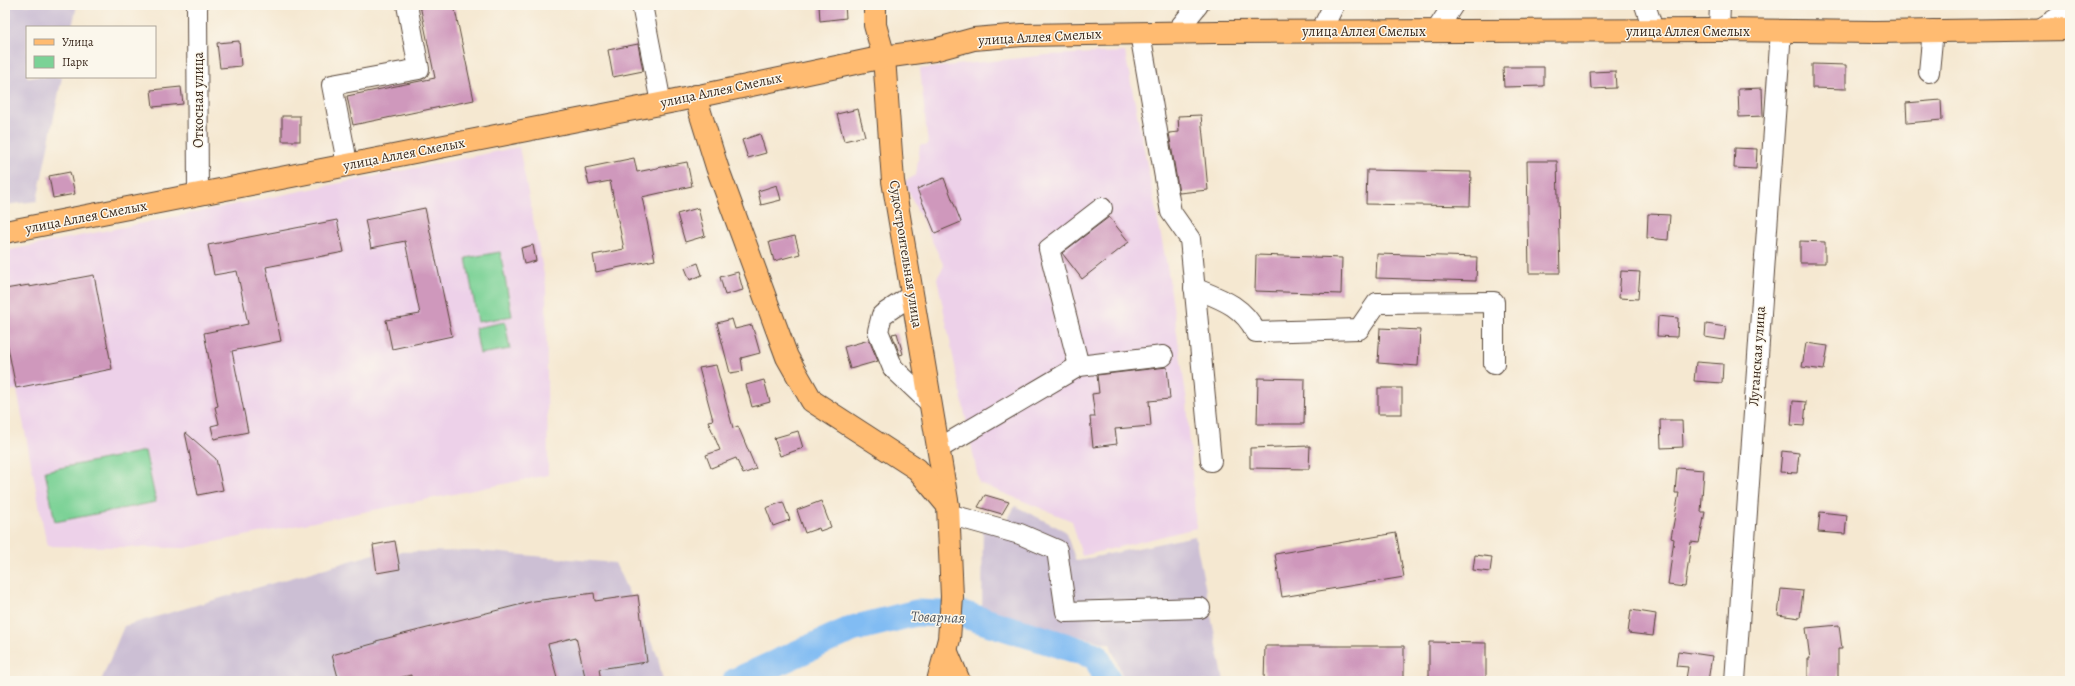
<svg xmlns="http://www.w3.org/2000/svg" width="2075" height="686" viewBox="0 0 2075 686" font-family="Alegreya,serif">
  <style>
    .built { fill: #edd1e9 }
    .industrial { fill: #ccbfd4 }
    .green { fill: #7bd296; stroke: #5b7e5a }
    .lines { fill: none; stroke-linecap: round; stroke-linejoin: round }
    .river { stroke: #81bcf3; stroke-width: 27 }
    .building { fill: #cf98bc }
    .minor-casing { stroke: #574639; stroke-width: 22 }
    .major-casing { stroke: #574639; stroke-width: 24 }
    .minor { stroke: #fff; stroke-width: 20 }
    .major { stroke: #ffbb71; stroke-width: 22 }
    .labels { text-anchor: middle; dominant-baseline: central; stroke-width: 3; stroke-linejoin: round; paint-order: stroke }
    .street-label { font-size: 14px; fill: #3b2a1e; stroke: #fbf7ec }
    .water-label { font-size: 15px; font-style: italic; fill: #50565e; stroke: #fbf7ec }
  </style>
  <rect width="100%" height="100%" fill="#fbf7ec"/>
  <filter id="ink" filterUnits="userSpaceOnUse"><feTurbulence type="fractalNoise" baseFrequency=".025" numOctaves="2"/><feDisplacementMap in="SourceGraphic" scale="8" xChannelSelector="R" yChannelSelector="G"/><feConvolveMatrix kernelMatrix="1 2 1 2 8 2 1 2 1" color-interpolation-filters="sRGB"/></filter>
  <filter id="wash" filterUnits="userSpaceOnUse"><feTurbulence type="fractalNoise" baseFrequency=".012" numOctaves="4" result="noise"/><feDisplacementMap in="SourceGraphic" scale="16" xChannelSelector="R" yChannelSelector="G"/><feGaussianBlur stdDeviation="0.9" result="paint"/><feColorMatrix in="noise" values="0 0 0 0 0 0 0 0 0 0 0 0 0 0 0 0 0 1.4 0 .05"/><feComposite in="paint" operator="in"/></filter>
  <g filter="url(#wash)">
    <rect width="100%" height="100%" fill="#f5e8d1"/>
    <g class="built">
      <polygon points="1125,52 1168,272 1187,402 1196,528 1082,556 1072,521 979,483 937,278 944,266 904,182 916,175 920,145 928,145 920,69 1047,55"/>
      <polygon points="519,147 546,285 548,475 185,548 47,546 17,390 5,390 5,251"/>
    </g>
    <g class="industrial">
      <polygon points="5,5 77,5 72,27 27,27 27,77 62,77 37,201 5,205"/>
      <polygon points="1015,506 1065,531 1076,561 1195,536 1224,681 1124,681 1110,644 982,612 983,514 1007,521"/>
      <polygon points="478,551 615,563 658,657 663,681 101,681 124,626 381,552"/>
    </g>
    <g class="green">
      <polygon points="500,252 512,316 478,322 466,258"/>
      <polygon points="505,322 510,349 480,354 475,328"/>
      <polygon points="145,451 156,502 55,522 45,471"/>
    </g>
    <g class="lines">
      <polyline class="river" points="736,681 852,629 916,613 965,615 1096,656 1108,681"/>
    </g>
    <g id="blocks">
      <g class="building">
        <polygon points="420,5 454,5 474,100 353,125 347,96 435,78"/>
        <polygon points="819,5 845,5 846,18 820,21"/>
        <polygon points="239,41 241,66 220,68 217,43"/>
        <polygon points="638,44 643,71 613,77 608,50"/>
        <polygon points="1812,64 1846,65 1846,89 1812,88"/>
        <polygon points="1503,67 1544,67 1544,86 1504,87"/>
        <polygon points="1615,71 1616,88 1591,89 1590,72"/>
        <polygon points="181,87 183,104 153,107 151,90"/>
        <polygon points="1762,88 1763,116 1739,117 1738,89"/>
        <polygon points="1941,100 1942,120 1907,123 1906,103"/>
        <polygon points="858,109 865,136 844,141 837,114"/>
        <polygon points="1201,115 1208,190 1179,193 1169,133 1179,132 1178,116"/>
        <rect x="282" y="116" width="18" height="25"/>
        <polygon points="760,134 766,153 748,158 742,140"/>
        <polygon points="1735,148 1757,149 1756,169 1734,168"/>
        <polygon points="634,158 637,172 687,162 692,186 642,197 655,260 596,272 593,255 624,249 610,181 589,185 585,168"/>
        <polygon points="1527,161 1557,161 1560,273 1529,273"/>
        <polygon points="1367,170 1471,172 1470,206 1366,204"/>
        <polygon points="70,172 75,194 53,198 49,176"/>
        <polygon points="944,178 961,222 935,233 917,189"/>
        <polygon points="777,185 781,200 761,205 758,191"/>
        <polygon points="425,208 452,336 392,349 386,320 420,314 405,241 371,248 365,220"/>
        <polygon points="698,208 705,236 685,242 677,214"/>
        <polygon points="1648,214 1670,215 1668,240 1647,238"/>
        <polygon points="1109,217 1129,242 1082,279 1062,253"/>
        <polygon points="337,220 344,252 266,267 281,341 232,351 248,432 214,439 211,426 219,424 215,407 218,406 204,333 248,324 237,271 214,275 208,245"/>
        <polygon points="795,236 800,254 774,261 769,242"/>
        <polygon points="1800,241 1825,242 1825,263 1800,263"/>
        <polygon points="533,245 536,261 524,264 521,248"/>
        <polygon points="1377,254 1477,257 1476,281 1376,278"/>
        <polygon points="1256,255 1342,258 1341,294 1255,291"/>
        <polygon points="698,263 702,275 690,280 685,268"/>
        <polygon points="1621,271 1640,272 1638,299 1619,298"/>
        <polygon points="738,272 743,290 725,295 720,277"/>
        <polygon points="94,275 112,369 16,388 5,332 5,289 29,285 29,287"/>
        <polygon points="1658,316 1678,318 1677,337 1657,336"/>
        <polygon points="732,319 735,329 752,325 760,353 741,358 743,371 730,373 717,323"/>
        <polygon points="1706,324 1726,327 1724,340 1705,337"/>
        <polygon points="1380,328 1420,330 1418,366 1378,363"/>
        <polygon points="897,333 903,354 900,355 892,334"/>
        <polygon points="869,340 878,361 850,369 844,347"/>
        <polygon points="1806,343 1828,346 1824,370 1802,367"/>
        <polygon points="1696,362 1723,364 1722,383 1694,381"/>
        <polygon points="716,365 733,428 738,426 756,469 743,474 736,458 711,468 706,455 720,450 708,421 713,420 699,368"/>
        <polygon points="1167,367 1170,399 1149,401 1151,426 1115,429 1117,444 1093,447 1090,417 1095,417 1092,394 1099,393 1097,375"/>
        <polygon points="1258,378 1305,379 1304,424 1257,424"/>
        <polygon points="764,380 770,402 752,407 746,385"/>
        <rect x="1378" y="388" width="24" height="26"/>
        <polygon points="1793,401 1806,402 1804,426 1791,425"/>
        <polygon points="1660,420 1682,420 1683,447 1661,448"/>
        <polygon points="798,431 803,448 780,456 774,438"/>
        <polygon points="185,432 216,459 223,490 198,495"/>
        <polygon points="1310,446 1309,469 1250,468 1250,448"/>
        <polygon points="1782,451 1799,453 1797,473 1780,472"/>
        <polygon points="1677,468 1704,470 1701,512 1705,512 1699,543 1691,542 1685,587 1668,585 1674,539 1671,538 1679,493 1675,493"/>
        <polygon points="985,495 1009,502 1002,514 978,507"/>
        <polygon points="821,501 831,527 820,531 819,528 805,533 797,510"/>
        <polygon points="783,502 790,520 773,526 766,508"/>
        <polygon points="1820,512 1847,515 1845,534 1818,532"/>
        <polygon points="1396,533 1404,577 1282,597 1275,554"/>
        <polygon points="395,541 400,569 377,573 373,545"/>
        <polygon points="1475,555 1492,557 1490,572 1473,570"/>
        <polygon points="1781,589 1803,591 1800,618 1778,615"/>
        <polygon points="594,593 595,601 638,595 647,662 599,669 601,681 586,681 576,637 548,644 558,681 411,681 411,675 386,681 339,681 332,655 376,643 376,641 534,601"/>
        <polygon points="1631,610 1656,614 1653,636 1628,633"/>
        <polygon points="1839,625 1842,649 1838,649 1838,679 1808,679 1808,659 1810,659 1806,628"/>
        <polygon points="1429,642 1486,643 1486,681 1429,681"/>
        <polygon points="1265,646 1404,646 1404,681 1264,681"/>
        <polygon points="1678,651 1712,656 1708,681 1686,679 1688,667 1676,666"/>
      </g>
    </g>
  </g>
  <g filter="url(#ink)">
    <use href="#blocks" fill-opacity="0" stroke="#574639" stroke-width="1"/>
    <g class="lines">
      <defs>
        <g id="minor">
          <polyline points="197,5 198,195"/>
          <polyline points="642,5 661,103"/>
          <polyline points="1645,5 1650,20 1650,30"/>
          <polyline points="2040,29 2070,10"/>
          <polyline points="1719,30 1720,5"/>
          <polyline points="1321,31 1334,5"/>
          <polyline points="1436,31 1453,5"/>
          <polyline points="1176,32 1198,5"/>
          <polyline points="1140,33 1171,212 1190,239 1211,461"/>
          <polyline points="1929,72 1933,30"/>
          <polyline points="345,165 345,152 332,85 419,69 407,5"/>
          <path d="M 1194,288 C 1221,299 1242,305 1256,332 L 1359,329 L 1377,303 L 1494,302 L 1494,364"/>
          <polyline points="912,295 882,315 878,331 893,368 931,404"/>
          <polyline points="1079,366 1049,249 1102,208"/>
          <polyline points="938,449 1079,366 1163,356"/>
          <polyline points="948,514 1020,534 1057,550 1066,612 1200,608"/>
          <polyline points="1735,681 1781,31"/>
        </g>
        <g id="major">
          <polyline points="875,5 875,25 884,57 893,181 948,506 952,597 949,639 938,681"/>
          <polyline points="695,96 717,167 787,357 812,401 917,469 948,506"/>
          <polyline points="5,232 675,101 884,57 934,50 974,39 1022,35 1217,32 1719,30 1875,32 2070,29"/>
          <polyline points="946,650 959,681"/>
        </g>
      </defs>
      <use href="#minor" class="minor-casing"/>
      <use href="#major" class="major-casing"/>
      <use href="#minor" class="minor"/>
      <use href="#major" class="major"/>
    </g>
  </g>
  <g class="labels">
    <g class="street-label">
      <text x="1364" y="31">улица Аллея Смелых</text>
      <text x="1688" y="31">улица Аллея Смелых</text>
      <text transform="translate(1040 37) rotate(-3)">улица Аллея Смелых</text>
      <text transform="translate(721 90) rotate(-12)">улица Аллея Смелых</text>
      <text transform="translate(198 100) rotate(-90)">Откосная улица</text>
      <text transform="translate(404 154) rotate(-11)">улица Аллея Смелых</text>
      <text transform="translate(86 217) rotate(-11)">улица Аллея Смелых</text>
      <text transform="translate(906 254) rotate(81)">Судостроительная улица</text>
      <text transform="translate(1757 356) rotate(-86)">Луганская улица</text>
    </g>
    <g class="water-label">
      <text transform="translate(938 617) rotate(2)">Товарная</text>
    </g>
  </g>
  <rect width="2075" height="686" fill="none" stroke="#fbf7ec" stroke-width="20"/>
  <rect x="26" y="26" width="130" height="52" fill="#fbf7ec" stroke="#aea59a"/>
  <rect x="34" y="39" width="20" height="6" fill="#ffbb71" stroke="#aea59a"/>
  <text x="62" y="46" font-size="12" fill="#3b2a1e">Улица</text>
  <rect x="34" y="56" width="20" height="12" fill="#7bd296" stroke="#aea59a"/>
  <text x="62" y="66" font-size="12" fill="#3b2a1e">Парк</text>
</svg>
